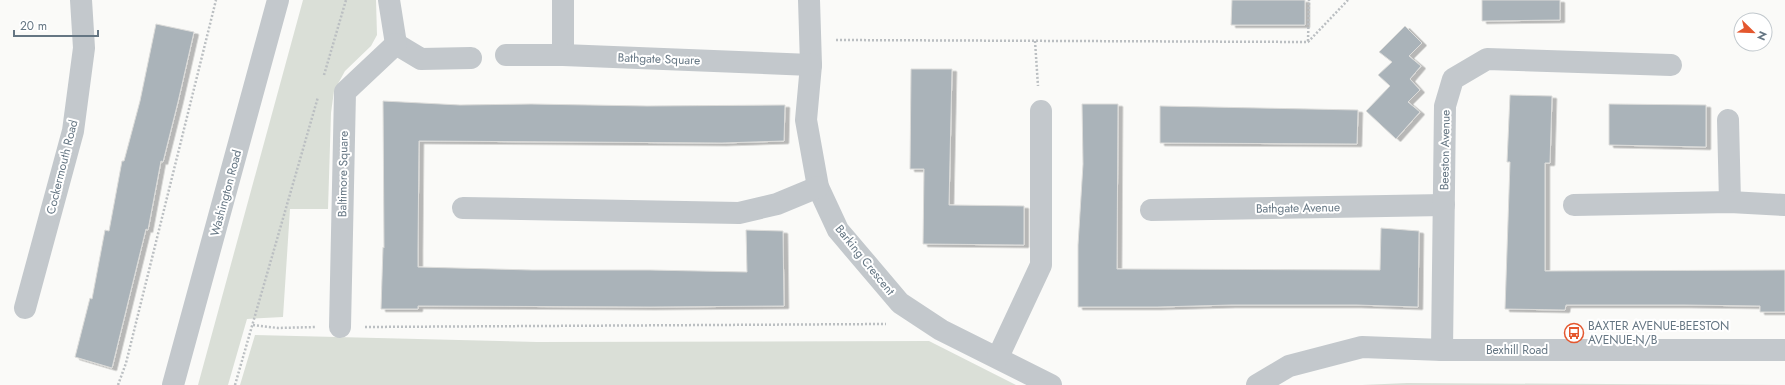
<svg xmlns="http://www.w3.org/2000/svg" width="1785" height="385" viewBox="0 0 1785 385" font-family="Jost,sans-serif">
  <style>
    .green { fill: #dadfd7 }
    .building { fill: #aab3b9; stroke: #dcdcda; filter: url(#shadow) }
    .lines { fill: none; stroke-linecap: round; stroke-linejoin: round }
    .path { stroke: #bbbfc2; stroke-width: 2.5; stroke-dasharray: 2 2; stroke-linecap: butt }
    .minor { stroke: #c3c8cc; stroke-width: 22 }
    .labels { text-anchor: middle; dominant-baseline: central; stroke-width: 4; stroke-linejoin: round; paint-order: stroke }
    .street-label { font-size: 12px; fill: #657683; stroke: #fff }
    .poi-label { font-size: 12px; fill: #657683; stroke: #fff; text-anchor: start }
  </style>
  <defs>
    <filter id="shadow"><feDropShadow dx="4.5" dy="2.5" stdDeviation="0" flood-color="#0004"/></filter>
  </defs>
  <rect width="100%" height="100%" fill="#fafaf8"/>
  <g class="green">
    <polygon points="303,0 376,0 377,35 371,46 345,71 334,91 331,113 328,209 290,209 283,317 247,319 228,385 198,385"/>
    <polygon points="255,335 537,342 929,341 1016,385 240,385"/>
    <polygon points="1407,383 1785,385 1362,385"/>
  </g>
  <g class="building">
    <polygon points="1232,0 1305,0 1305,25 1231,25"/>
    <polygon points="1482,0 1560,0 1560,20 1482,21"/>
    <polygon points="156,24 194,32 178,102 163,162 161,161 148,230 146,229 112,368 75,357 90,298 92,299 105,230 109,231 122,161 124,161 140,101"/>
    <polygon points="1405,26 1422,43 1409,56 1421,66 1410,79 1420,90 1408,102 1420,112 1396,139 1366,111 1390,86 1378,75 1392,62 1379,52"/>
    <polygon points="911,69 952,69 949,205 1024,206 1024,245 923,244 924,169 910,169"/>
    <polygon points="1510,95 1552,96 1550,163 1545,163 1545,271 1785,270 1785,312 1760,312 1760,306 1685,305 1566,305 1565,310 1505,309 1510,162 1507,162"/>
    <polygon points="383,101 460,105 531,104 647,106 785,105 784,141 722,143 419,141 418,248 418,267 532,270 650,270 747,272 746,230 783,231 784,306 650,307 418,306 418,309 381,309 383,247 384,248"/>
    <polygon points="1082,104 1118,104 1117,269 1380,270 1381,228 1419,231 1418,307 1357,305 1231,305 1157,307 1078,307 1078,245 1083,164"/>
    <polygon points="1609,104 1706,105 1706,147 1609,145"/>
    <polygon points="1160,106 1358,110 1357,144 1160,143"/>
  </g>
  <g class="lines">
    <g class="path">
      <polyline points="836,40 1308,42 1348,0"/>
      <polyline points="1035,41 1038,86"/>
      <polyline points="1308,41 1309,0"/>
      <polyline points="324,75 346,0"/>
      <polyline points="253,325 278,328 316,327"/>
      <polyline points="365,327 886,324"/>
      <polyline points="118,385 126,363 216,0"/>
      <polyline points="235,385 318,97"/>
    </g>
    <g class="minor">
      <polyline points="389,0 396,44"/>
      <polyline points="563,0 563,55"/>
      <polyline points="809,0 811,65 806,120 818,187 838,230 900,303 941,330 1051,385"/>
      <polyline points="396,44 421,59 471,58"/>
      <polyline points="506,55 563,55 811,65"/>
      <polyline points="1728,120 1730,202"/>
      <polyline points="1574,205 1730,202 1785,205"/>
      <polyline points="463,208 739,213 777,204 818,187"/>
      <polyline points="1151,210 1444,205"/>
      <polyline points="25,308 73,131 84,48 81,0"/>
      <polyline points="340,327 345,92 396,44"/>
      <polyline points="1442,350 1445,106 1453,79 1487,59 1671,65"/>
      <polyline points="998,357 1041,265 1041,111"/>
      <polyline points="173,385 278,0"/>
      <polyline points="1257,385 1289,366 1362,347 1442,350 1785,350"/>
    </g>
  </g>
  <defs>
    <symbol id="bus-ring" viewBox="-11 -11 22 22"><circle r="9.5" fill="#fff" stroke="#e4572e" stroke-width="1.5"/><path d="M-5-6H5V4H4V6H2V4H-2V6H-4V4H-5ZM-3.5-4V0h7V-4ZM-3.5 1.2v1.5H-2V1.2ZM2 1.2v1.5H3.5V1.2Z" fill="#e4572e"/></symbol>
  </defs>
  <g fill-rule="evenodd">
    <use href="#bus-ring" x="1563" y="322" width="22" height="22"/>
  </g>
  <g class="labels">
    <g class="street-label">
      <text transform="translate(659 59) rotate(2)">Bathgate Square</text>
      <text transform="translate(1445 150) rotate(-89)">Beeston Avenue</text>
      <text transform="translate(62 167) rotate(-76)">Cockermouth Road</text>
      <text transform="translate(343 174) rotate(-89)">Baltimore Square</text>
      <text transform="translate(226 193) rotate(-75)">Washington Road</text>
      <text transform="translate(1298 208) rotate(-1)">Bathgate Avenue</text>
      <text transform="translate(865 260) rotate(51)">Barking Crescent</text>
      <text x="1517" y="350">Bexhill Road</text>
    </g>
    <g class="poi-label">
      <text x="1588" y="326">BAXTER AVENUE-BEESTON<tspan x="1588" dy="14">AVENUE-N/B</tspan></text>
    </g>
  </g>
  <g transform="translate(1753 32) rotate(113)"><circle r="19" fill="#ffffff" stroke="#c1c8cd"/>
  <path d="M0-3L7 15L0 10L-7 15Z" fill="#e4572e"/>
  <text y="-6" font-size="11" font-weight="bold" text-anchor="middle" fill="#657683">N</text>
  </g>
  <path d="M14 30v6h84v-6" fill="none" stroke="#657683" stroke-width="2"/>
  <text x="20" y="30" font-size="12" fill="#657683" stroke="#ffffff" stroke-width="3" paint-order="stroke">20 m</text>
</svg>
